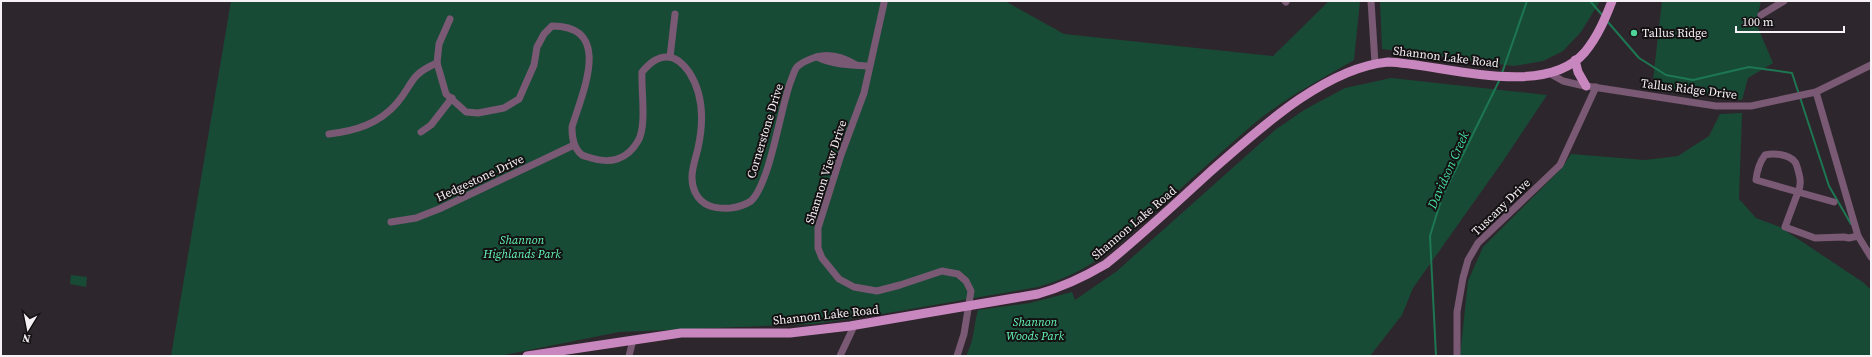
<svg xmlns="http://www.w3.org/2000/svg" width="1872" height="357" viewBox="0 0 1872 357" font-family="'Source Serif 4',serif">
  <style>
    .green { fill: #184b35 }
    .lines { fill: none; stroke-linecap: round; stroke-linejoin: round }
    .stream { stroke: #1c7752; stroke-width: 2 }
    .minor { stroke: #795974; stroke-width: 7 }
    .major { stroke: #c887be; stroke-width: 9 }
    .poi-dot { fill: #4ed399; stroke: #141113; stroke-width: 1.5 }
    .labels { text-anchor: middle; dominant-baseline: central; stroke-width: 4; stroke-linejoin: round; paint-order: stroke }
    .poi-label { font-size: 12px; fill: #f6f1f5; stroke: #141113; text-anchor: start }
    .street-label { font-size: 12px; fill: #f6f1f5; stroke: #141113 }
    .park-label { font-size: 12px; font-style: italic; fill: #64f8b6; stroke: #141113 }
    .water-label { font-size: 13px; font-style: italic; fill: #44de9e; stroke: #141113 }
  </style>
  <rect width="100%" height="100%" fill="#2e262d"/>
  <g class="green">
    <path d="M 231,1 L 1005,1 L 1064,34 L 1273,56 L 1329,1 L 1360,1 L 1354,60 C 1318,81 1281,100 1250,127 C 1219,154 1189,181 1159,208 C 1118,245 1093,271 1038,287 L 876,315 L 813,324 L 619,332 L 499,356 L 171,356 Z"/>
    <polygon points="1380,1 1600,1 1581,32 1563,51 1543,61 1514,66 1382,49"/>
    <polygon points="1662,1 1761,1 1756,23 1773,63 1748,78 1742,100 1652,89"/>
    <path d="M 1391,78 L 1547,95 L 1503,161 L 1413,288 L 1402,315 L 1370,356 L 966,356 C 975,338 973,328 978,310 L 1030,303 L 1072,292 L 1075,300 L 1117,271 L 1275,130 L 1304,110 L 1345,88 Z"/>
    <polygon points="1742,113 1739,199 1756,218 1780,227 1864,283 1871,290 1871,356 1460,356 1468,281 1483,247 1562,168 1571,154 1645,160 1678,156 1709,136 1720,114"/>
    <polygon points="71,275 87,277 86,287 70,284"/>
  </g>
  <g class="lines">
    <g class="stream">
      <polyline points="1590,1 1603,16"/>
      <polyline points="1607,21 1639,58 1666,75 1693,80 1749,67 1792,73 1829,186 1851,224"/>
      <polyline points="1502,73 1527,1"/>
      <polyline points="1436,356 1430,236 1442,197 1500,79"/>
    </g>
    <g class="minor">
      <polyline points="1285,1 1286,2"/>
      <polyline points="1371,1 1375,63"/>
      <polyline points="884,3 864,93 841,155 818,228 818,248 822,258 839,279 854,287 877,291 900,285 942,271 958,274 966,281 971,291 964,334 957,356"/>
      <polyline points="1761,15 1784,1"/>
      <path d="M 450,19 L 439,44 L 437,63 L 446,94 L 466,112 L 478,113 L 504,108 L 519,99 L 534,65 L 537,47 L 544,34 L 552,26 C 614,26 582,93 572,127 C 572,137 573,148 582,155 C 584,156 588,157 591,158 C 610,164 627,160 638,141 C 647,126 641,91 642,72 C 649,64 656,57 667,57 C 676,57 684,65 689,72 C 704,95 704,121 698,148 C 695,162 688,177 695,192 C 702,207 716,209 731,208 C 738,207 745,205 751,201 C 770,183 780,111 790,83 C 792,79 794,70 797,67 C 802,62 810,59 816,57 C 830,53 845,58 856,65"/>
      <polyline points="670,57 675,14"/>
      <path d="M 817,57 C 834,65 851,65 869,66"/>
      <polyline points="1549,73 1563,81 1580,85 1716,106 1751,106 1816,92 1871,65"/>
      <polyline points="1816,92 1858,236 1871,257"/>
      <polyline points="421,132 431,125 452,98"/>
      <path d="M 329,134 C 355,131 379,124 397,103 C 414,83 409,75 437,63"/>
      <path d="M 1834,202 L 1798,192 C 1801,186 1801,181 1799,174 C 1798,170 1797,165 1795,162 C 1789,154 1774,153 1765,155 C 1759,163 1757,170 1756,180 L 1798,192 L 1785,227 L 1815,238 L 1844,237 L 1849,238 L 1858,236"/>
      <polyline points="391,222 416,218 439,209 574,145"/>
      <polyline points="629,356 633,340"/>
      <polyline points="840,356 854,326"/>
      <polyline points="1457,356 1457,312 1463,278 1468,260 1478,243 1560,165 1596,87"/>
    </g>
    <g class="major">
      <polyline points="1575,60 1578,72 1586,86"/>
      <path d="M 527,356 L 681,333 L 790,333 L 850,326 L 1038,294 C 1063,287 1084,277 1106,264 C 1142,235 1176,203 1210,172 C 1257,131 1324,68 1388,62 C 1443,64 1544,100 1585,52 C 1598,36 1605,19 1612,1"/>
    </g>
  </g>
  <circle class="poi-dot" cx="1634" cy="33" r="4"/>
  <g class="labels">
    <g class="poi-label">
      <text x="1642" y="33">Tallus Ridge</text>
    </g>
    <g class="street-label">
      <text transform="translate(1446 57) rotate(7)">Shannon Lake Road</text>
      <text transform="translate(1689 89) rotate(7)">Tallus Ridge Drive</text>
      <text transform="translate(765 131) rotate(-73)">Cornerstone Drive</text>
      <text transform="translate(826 172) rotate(-72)">Shannon View Drive</text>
      <text transform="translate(480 178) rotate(-25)">Hedgestone Drive</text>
      <text transform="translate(1501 207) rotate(-44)">Tuscany Drive</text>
      <text transform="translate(1134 223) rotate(-40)">Shannon Lake Road</text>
      <text transform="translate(826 315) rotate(-6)">Shannon Lake Road</text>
    </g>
    <g class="park-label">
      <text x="522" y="240">Shannon<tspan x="522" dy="14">Highlands Park</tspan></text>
      <text x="1035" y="322">Shannon<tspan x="1035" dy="14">Woods Park</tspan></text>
    </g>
    <g class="water-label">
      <text transform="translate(1448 170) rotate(-66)">Davidson Creek</text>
    </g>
  </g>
  <rect width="1872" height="357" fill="none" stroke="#f6f1f5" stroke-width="4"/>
  <g transform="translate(28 329) rotate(190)" stroke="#141113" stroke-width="3" paint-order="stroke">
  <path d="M0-3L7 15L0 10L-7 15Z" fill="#f6f1f5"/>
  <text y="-6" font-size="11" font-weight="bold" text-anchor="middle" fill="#f6f1f5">N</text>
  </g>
  <path d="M1736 26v6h108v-6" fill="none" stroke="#f6f1f5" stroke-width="2"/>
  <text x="1742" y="26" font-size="12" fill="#f6f1f5" stroke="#141113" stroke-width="3" paint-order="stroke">100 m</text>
</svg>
